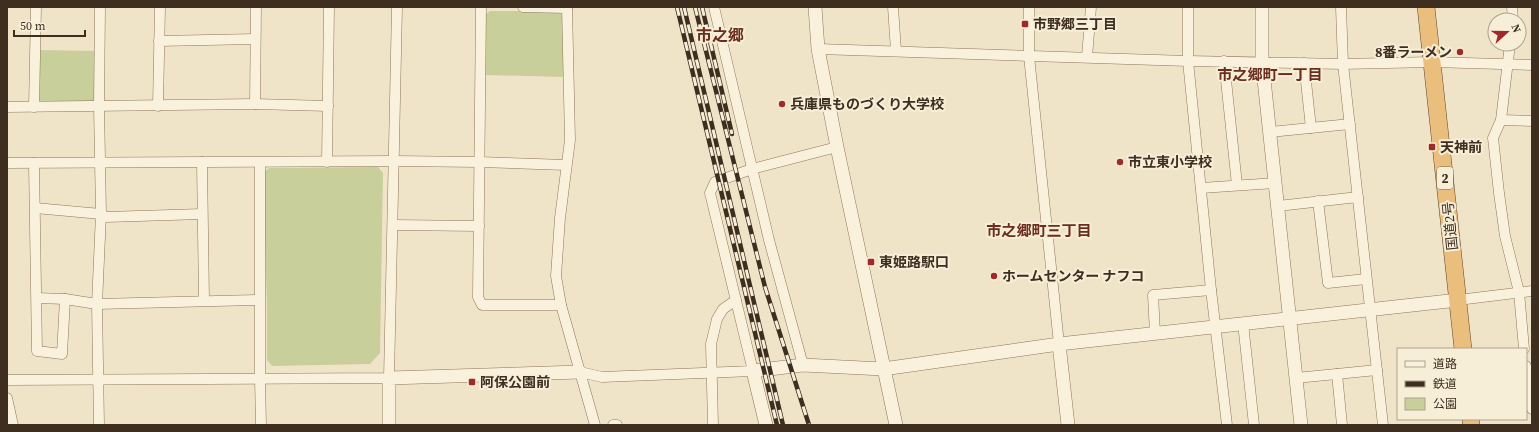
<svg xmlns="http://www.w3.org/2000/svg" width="1539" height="432" viewBox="0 0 1539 432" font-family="'Source Serif 4','Noto Sans JP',serif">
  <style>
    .green { fill: #c9cf9b }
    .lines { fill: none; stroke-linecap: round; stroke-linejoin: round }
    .minor-casing { stroke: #8d765c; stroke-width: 11 }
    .tertiary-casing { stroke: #8d765c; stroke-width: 14 }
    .trunk-casing { stroke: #5b4430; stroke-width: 18 }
    .minor { stroke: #faf1dc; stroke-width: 10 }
    .tertiary { stroke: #faf1dc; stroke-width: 13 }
    .trunk { stroke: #eabe7c; stroke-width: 17 }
    .rail-casing { stroke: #3d2e20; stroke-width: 4.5 }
    .rail { stroke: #f7eed8; stroke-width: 3; stroke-dasharray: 9; stroke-linecap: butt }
    .poi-dot { fill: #9e2a2b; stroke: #f7eed8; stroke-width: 1.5 }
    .labels { text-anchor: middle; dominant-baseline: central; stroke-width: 4; stroke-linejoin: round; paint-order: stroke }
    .shield { fill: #f7eed8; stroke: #756857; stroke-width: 1 }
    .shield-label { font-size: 13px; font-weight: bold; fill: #3d2e20 }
    .poi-label { font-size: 14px; font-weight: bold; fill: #3d2e20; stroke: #f7eed8; text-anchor: start }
    .street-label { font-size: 14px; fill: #3d2e20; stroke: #f7eed8 }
    .neighbourhood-label { font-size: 15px; font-weight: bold; fill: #6b2e1e; stroke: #f7eed8 }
    .quarter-label { font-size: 16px; font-weight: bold; fill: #6b2e1e; stroke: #f7eed8 }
  </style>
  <rect width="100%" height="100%" fill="#f0e4c8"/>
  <g class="green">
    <polygon points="490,11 558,11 563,16 563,77 485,75 485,15"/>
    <polygon points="38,50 97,51 95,99 91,102 42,102 37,98"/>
    <polygon points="378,167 383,173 380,353 370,364 272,366 267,360 267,307 263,173 269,168"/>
  </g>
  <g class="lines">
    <defs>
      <g id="minor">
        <polyline points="481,7 478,297 482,305 561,305"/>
        <polyline points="523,7 567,8"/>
        <polyline points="567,7 570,140 560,218 556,276 561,305 595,425"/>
        <polyline points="714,7 769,240 803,365"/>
        <polyline points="893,7 896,51"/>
        <polyline points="1029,7 1029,56 1059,344"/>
        <polyline points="1188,7 1188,61 1211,290 1227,425"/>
        <polyline points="1341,7 1343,64 1383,425"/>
        <polyline points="1512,7 1513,20"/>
        <polyline points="159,41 255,39"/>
        <polyline points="1510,44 1501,120 1493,138 1499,193 1505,236 1519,292 1524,349"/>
        <polyline points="818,49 1188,61 1343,64 1432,62 1532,65"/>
        <polyline points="1087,57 1091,7"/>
        <polyline points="1224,61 1237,185"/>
        <polyline points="1304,63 1311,128"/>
        <polyline points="255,104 256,7"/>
        <polyline points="158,106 160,7"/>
        <polyline points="7,107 255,104 328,106"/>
        <polyline points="34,107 36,7"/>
        <polyline points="1501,120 1532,121"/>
        <polyline points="1270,132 1350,124"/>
        <polyline points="202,162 204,300"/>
        <polyline points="327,162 329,7"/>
        <polyline points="7,163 394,161 479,162 566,165"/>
        <polyline points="34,163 37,351 62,354 65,299"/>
        <polyline points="260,163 260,378 261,425"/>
        <polyline points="1201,188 1275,183"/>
        <polyline points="1318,201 1328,283 1366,279"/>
        <polyline points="1278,206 1358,197"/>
        <polyline points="35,208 101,214 106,217 202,214"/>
        <polyline points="393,225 479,226"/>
        <polyline points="37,298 65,299 97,304 259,300"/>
        <polyline points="1458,300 1532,291"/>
        <polyline points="1243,323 1254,425"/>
        <polyline points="1155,333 1153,295 1211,290"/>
        <polyline points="1526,366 1532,409"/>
        <polyline points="580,372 602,377 753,371 710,193 715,182 752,169 837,147"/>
        <polyline points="1337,374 1342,425"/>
        <polyline points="1296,378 1377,370"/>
        <polyline points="7,380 389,378 397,7"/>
        <polyline points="7,398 13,425"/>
        <polyline points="99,425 97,304 101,214 99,106 100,7"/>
        <polyline points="613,425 617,425"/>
        <polyline points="713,425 711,344 717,319 723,309 736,300"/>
      </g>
      <g id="tertiary">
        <polyline points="815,7 818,49 837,147 896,425"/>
        <polyline points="1262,7 1262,61 1301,425"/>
        <polyline points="1059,344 1068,425"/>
        <polyline points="389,425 389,378 580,372"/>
        <polyline points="766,425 753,371 803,365 883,369 1059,344 1458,300"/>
      </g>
      <g id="trunk">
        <polyline points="1426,7 1463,349"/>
        <polyline points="1471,419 1471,425"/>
      </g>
    </defs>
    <use href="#minor" class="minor-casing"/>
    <use href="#tertiary" class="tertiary-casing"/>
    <use href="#trunk" class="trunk-casing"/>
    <use href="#minor" class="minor"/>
    <use href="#tertiary" class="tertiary"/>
    <use href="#trunk" class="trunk"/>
    <defs>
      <g id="rail">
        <polyline points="677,7 777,425"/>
        <polyline points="684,7 783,425"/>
        <polyline points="695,7 765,287 809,425"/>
        <polyline points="702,7 732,134"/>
      </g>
    </defs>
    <use href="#rail" class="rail-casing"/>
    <use href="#rail" class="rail"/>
  </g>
  <g class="poi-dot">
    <rect x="1021" y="20" width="8" height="8" rx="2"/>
    <circle cx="1460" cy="52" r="4"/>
    <circle cx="782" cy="104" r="4"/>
    <rect x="1428" y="143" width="8" height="8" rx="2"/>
    <circle cx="1120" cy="162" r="4"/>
    <rect x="867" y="258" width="8" height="8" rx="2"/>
    <circle cx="994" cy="276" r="4"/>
    <rect x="468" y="378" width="8" height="8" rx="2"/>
  </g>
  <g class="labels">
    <rect class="shield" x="1437" y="167" width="16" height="22" rx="3"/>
    <g class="shield-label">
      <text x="1445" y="178">2</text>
    </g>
    <g class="poi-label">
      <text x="1033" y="24">市野郷三丁目</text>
      <text x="1452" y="52" text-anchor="end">8番ラーメン</text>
      <text x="790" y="104">兵庫県ものづくり大学校</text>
      <text x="1440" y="147">天神前</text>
      <text x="1128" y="162">市立東小学校</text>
      <text x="879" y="262">東姫路駅口</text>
      <text x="1002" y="276">ホームセンター ナフコ</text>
      <text x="480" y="382">阿保公園前</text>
    </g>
    <g class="street-label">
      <text transform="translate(1450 226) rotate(-96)">国道2号</text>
    </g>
    <g class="neighbourhood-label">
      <text x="1270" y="74">市之郷町一丁目</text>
      <text x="1039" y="230">市之郷町三丁目</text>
    </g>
    <g class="quarter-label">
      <text x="720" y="35">市之郷</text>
    </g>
  </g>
  <rect width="1539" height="432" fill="none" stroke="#3d2e20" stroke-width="16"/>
  <rect x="1397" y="348" width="130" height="72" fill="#f7eed8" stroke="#ada18e"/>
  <rect x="1405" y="361" width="20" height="6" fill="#faf1dc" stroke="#ada18e"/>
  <text x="1433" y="368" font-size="12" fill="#3d2e20">道路</text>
  <rect x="1405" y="381" width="20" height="6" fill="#3d2e20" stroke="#ada18e"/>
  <text x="1433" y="388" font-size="12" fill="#3d2e20">鉄道</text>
  <rect x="1405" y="398" width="20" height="12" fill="#c9cf9b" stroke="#ada18e"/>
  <text x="1433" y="408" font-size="12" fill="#3d2e20">公園</text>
  <g transform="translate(1507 32) rotate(69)"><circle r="19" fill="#f7eed8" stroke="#ada18e"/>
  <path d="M0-3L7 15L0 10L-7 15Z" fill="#9e2a2b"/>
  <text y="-6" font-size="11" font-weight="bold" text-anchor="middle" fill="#3d2e20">N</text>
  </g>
  <path d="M14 30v6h71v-6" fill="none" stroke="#3d2e20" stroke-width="2"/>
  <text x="20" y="30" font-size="12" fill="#3d2e20" stroke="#f7eed8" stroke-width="3" paint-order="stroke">50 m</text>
</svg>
